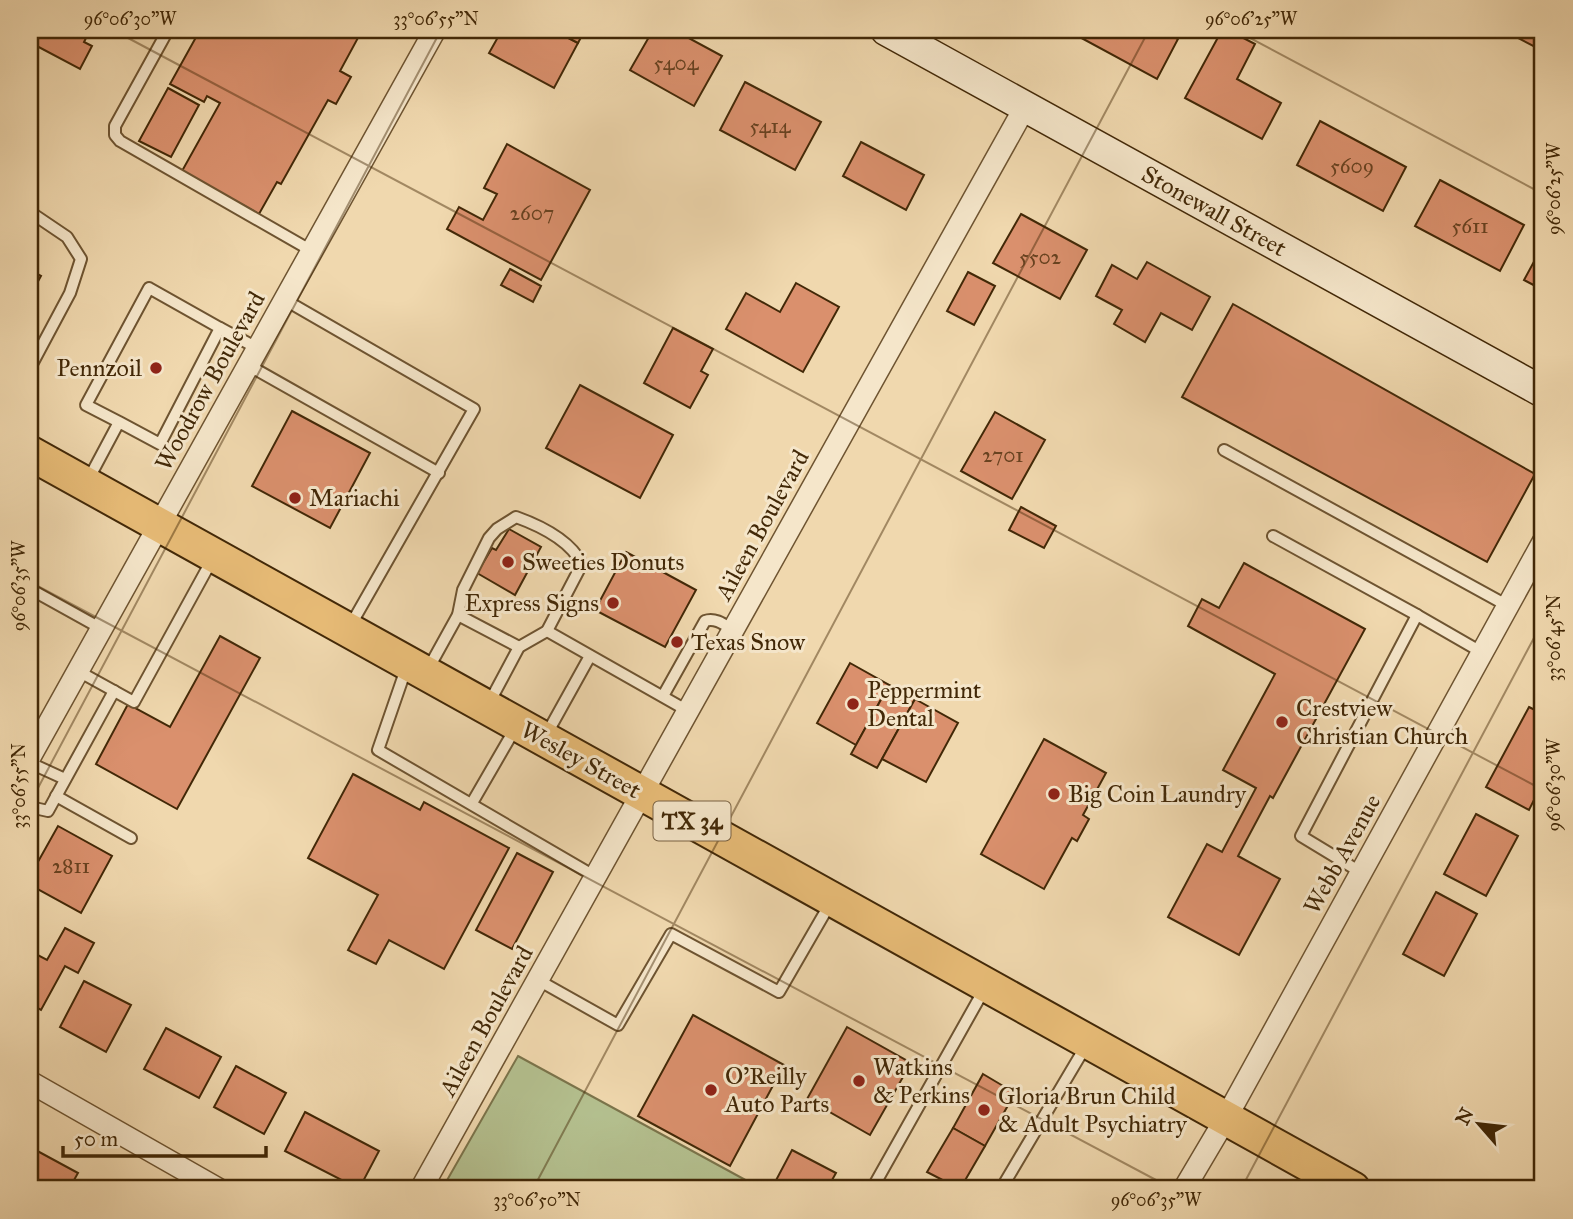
<svg xmlns="http://www.w3.org/2000/svg" width="1573" height="1219" viewBox="0 0 1573 1219" font-family="'IM FELL Great Primer',serif">
  <style>
    .green { fill: #b4c08f; stroke: #7b744b; stroke-width: 2 }
    .building { fill: #da906d; stroke: #422807; stroke-width: 2 }
    .lines { fill: none; stroke-linecap: round; stroke-linejoin: round }
    .lane-casing { stroke: #6e5431; stroke-width: 14 }
    .street-casing { stroke: #6e5431; stroke-width: 24 }
    .secondary-casing { stroke: #422807; stroke-width: 33 }
    .primary-casing { stroke: #422807; stroke-width: 37 }
    .lane { stroke: #f5e6ca; stroke-width: 10 }
    .street { stroke: #f5e6ca; stroke-width: 21 }
    .secondary { stroke: #f5e6ca; stroke-width: 30 }
    .primary { stroke: #e8bc77; stroke-width: 33 }
    .ticks { fill: none; stroke: #422807; stroke-width: 2; stroke-opacity: 0.45 }
    .poi-dot { fill: #8f2418; stroke: #f5e6ca; stroke-width: 2.5 }
    .labels { text-anchor: middle; dominant-baseline: central; stroke-width: 6; stroke-linejoin: round; paint-order: stroke }
    .number-label { font-size: 21px; fill: #684220 }
    .shield { fill: #f5e6ca; stroke: #786142; stroke-width: 2 }
    .shield-label { font-size: 23px; font-weight: bold; fill: #422807 }
    .street-label { font-size: 24px; fill: #422807; stroke: #f5e6ca }
    .poi-label { font-size: 24px; fill: #422807; stroke: #f5e6ca; text-anchor: start }
    .neatline { fill: none; stroke: #422807; stroke-width: 2.5 }
    .ticks-label { font-size: 18px; text-anchor: middle; fill: #422807 }
  </style>
  <rect width="100%" height="100%" fill="#f0d8ae"/>
  <filter id="stains"><feTurbulence type="fractalNoise" baseFrequency=".00286" numOctaves="4"/><feColorMatrix values="0 0 0 0 .2 0 0 0 0 .09 0 0 0 0 .02 0 0 0 .5 -.17"/></filter>
  <radialGradient id="worn" r=".72"><stop offset=".6" stop-color="#630" stop-opacity="0"/><stop offset="1" stop-color="#630" stop-opacity=".3"/></radialGradient>
  <polygon class="green" points="518,1056 762,1189 442,1189"/>
  <g class="building">
    <polygon points="41,30 90,30 84,42 92,46 80,69 33,44"/>
    <polygon points="200,30 348,30 359,36 340,71 351,77 336,104 328,100 281,184 277,182 259,214 182,171 220,103 207,96 204,102 170,84"/>
    <polygon points="502,30 553,30 578,43 554,88 489,53"/>
    <polygon points="553,30 585,30 578,43"/>
    <polygon points="653,30 674,30 722,56 694,106 630,70"/>
    <polygon points="1076,30 1160,30 1178,39 1157,79 1074,34"/>
    <polygon points="1222,30 1228,30 1255,44 1237,79 1281,103 1262,139 1185,98"/>
    <polygon points="1503,30 1543,30 1543,51"/>
    <polygon points="745,82 821,122 795,170 720,130"/>
    <polygon points="168,88 199,105 171,157 139,141"/>
    <polygon points="30,95 37,99 30,112"/>
    <polygon points="1320,121 1406,167 1383,211 1297,165"/>
    <polygon points="861,142 924,175 906,210 843,176"/>
    <polygon points="507,144 590,190 541,280 447,229 459,207 483,220 497,194 484,188"/>
    <polygon points="1440,180 1524,225 1500,271 1415,226"/>
    <polygon points="1021,214 1087,250 1060,299 993,263"/>
    <polygon points="1543,245 1543,290 1524,280"/>
    <polygon points="1147,262 1210,297 1192,330 1161,313 1145,342 1114,324 1122,310 1096,296 1112,265 1137,279"/>
    <polygon points="510,269 541,286 533,302 501,285"/>
    <polygon points="30,270 41,276 30,296"/>
    <polygon points="968,272 995,286 974,325 947,311"/>
    <polygon points="796,283 839,307 803,372 726,329 746,293 780,312"/>
    <polygon points="1233,304 1535,474 1487,562 1182,397"/>
    <polygon points="673,328 713,349 701,371 708,375 690,408 644,383"/>
    <polygon points="580,385 673,435 640,498 546,448"/>
    <polygon points="292,411 370,453 330,528 252,486"/>
    <polygon points="995,412 1045,440 1012,499 961,471"/>
    <polygon points="1021,507 1056,526 1044,548 1009,530"/>
    <polygon points="509,529 541,547 515,595 477,573 492,548 496,550"/>
    <polygon points="626,552 696,590 665,647 595,610"/>
    <polygon points="1244,563 1365,629 1273,798 1270,796 1238,856 1280,879 1239,955 1168,917 1207,844 1222,852 1256,788 1223,770 1275,674 1188,626 1202,599 1219,608"/>
    <polygon points="220,636 260,658 177,809 96,764 128,704 170,727"/>
    <polygon points="850,663 889,685 856,745 817,723"/>
    <polygon points="889,685 915,699 877,768 851,754"/>
    <polygon points="915,699 958,723 926,782 882,759"/>
    <polygon points="1529,707 1543,714 1543,782 1529,810 1486,787"/>
    <polygon points="1044,739 1106,773 1083,815 1089,819 1077,841 1072,838 1044,889 981,854"/>
    <polygon points="353,774 420,810 424,802 509,848 444,969 389,940 376,964 348,950 378,895 308,858"/>
    <polygon points="1476,814 1518,836 1486,896 1444,874"/>
    <polygon points="58,826 112,856 81,913 30,885 30,876"/>
    <polygon points="517,853 553,872 512,949 476,930"/>
    <polygon points="1436,892 1477,914 1444,976 1403,954"/>
    <polygon points="65,928 94,943 78,973 65,966 41,1010 30,1004 30,951 47,960"/>
    <polygon points="84,981 131,1005 106,1052 60,1027"/>
    <polygon points="693,1015 784,1065 730,1166 638,1116"/>
    <polygon points="847,1027 911,1063 870,1135 807,1099"/>
    <polygon points="166,1028 221,1057 199,1098 144,1069"/>
    <polygon points="236,1066 286,1093 264,1134 214,1107"/>
    <polygon points="983,1074 1015,1093 985,1146 953,1128"/>
    <polygon points="305,1112 379,1151 359,1189 285,1151"/>
    <polygon points="953,1128 985,1146 960,1189 927,1172"/>
    <polygon points="30,1147 78,1173 69,1189 30,1189"/>
    <polygon points="792,1150 836,1173 827,1189 784,1189 774,1184"/>
  </g>
  <g class="lines">
    <defs>
      <g id="lane">
        <polyline points="168,30 115,126 115,135 120,141 312,251"/>
        <polyline points="30,212 67,237 81,259 70,293 30,368"/>
        <polyline points="285,300 474,409 349,628"/>
        <polyline points="220,328 257,348"/>
        <polyline points="248,365 439,473"/>
        <polyline points="1224,450 1508,606"/>
        <polyline points="87,482 119,422 86,405 149,288 220,328 160,444 119,422"/>
        <polyline points="1273,536 1417,615"/>
        <polyline points="30,589 102,629"/>
        <polyline points="458,615 519,647"/>
        <polyline points="547,631 688,711"/>
        <polyline points="407,666 378,750 596,877"/>
        <polyline points="78,671 134,702 213,558"/>
        <path d="M 427,671 L 458,615 L 463,590 L 489,538 L 497,529 L 516,517 C 541,526 570,540 582,564 L 547,631 L 519,647 L 488,705"/>
        <path d="M 663,696 L 705,621 C 715,617 725,625 733,630"/>
        <polyline points="545,737 590,656"/>
        <polyline points="30,763 65,779"/>
        <polyline points="56,796 131,838"/>
        <polyline points="472,803 516,727"/>
        <polyline points="30,807 48,811 114,691"/>
        <polyline points="1362,873 1301,836 1417,615 1483,653"/>
        <polyline points="538,980 618,1025 671,934 779,992 831,902"/>
        <polyline points="872,1189 985,988"/>
        <polyline points="1001,1189 1087,1044"/>
      </g>
      <g id="street">
        <polyline points="30,757 435,30"/>
        <polyline points="30,1082 218,1189"/>
        <polyline points="421,1189 1025,107"/>
        <polyline points="1184,1189 1226,1118 1543,542"/>
      </g>
      <polyline id="secondary" points="886,30 1543,392"/>
      <polyline id="primary" points="30,453 1353,1189"/>
    </defs>
    <use href="#lane" class="lane-casing"/>
    <use href="#street" class="street-casing"/>
    <use href="#secondary" class="secondary-casing"/>
    <use href="#primary" class="primary-casing"/>
    <use href="#lane" class="lane"/>
    <use href="#street" class="street"/>
    <use href="#secondary" class="secondary"/>
    <use href="#primary" class="primary"/>
  </g>
  <path class="ticks" d="M 113,30 L 1543,790M 1235,30 L 1543,194M 30,582 L 1173,1189M 30,803 L 441,30M 30,1178 L 51,1189M 533,1189 L 1149,30M 1241,1189 L 1543,621"/>
  <g class="poi-dot">
    <circle cx="156" cy="368" r="7"/>
    <circle cx="295" cy="498" r="7"/>
    <circle cx="508" cy="562" r="7"/>
    <circle cx="613" cy="603" r="7"/>
    <circle cx="677" cy="642" r="7"/>
    <circle cx="853" cy="704" r="7"/>
    <circle cx="1282" cy="722" r="7"/>
    <circle cx="1054" cy="794" r="7"/>
    <circle cx="859" cy="1081" r="7"/>
    <circle cx="711" cy="1090" r="7"/>
    <circle cx="984" cy="1110" r="7"/>
  </g>
  <g class="labels">
    <g class="number-label">
      <text x="676" y="63">5404</text>
      <text x="770" y="126">5414</text>
      <text x="1352" y="166">5609</text>
      <text x="532" y="213">2607</text>
      <text x="1470" y="226">5611</text>
      <text x="1040" y="257">5502</text>
      <text x="1003" y="455">2701</text>
      <text x="71" y="866">2811</text>
    </g>
    <rect class="shield" x="653.5" y="801.5" width="77" height="39" rx="5"/>
    <g class="shield-label">
      <text x="692" y="821">TX 34</text>
    </g>
    <g class="street-label">
      <text transform="translate(1214 211) rotate(29)">Stonewall Street</text>
      <text transform="translate(210 381) rotate(-61)">Woodrow Boulevard</text>
      <text transform="translate(762 525) rotate(-61)">Aileen Boulevard</text>
      <text transform="translate(581 760) rotate(29)">Wesley Street</text>
      <text transform="translate(1342 854) rotate(-61)">Webb Avenue</text>
      <text transform="translate(486 1021) rotate(-61)">Aileen Boulevard</text>
    </g>
    <g class="poi-label">
      <text x="142" y="368" text-anchor="end">Pennzoil</text>
      <text x="309" y="498">Mariachi</text>
      <text x="522" y="562">Sweeties Donuts</text>
      <text x="599" y="603" text-anchor="end">Express Signs</text>
      <text x="691" y="642">Texas Snow</text>
      <text x="867" y="690">Peppermint<tspan x="867" dy="28">Dental</tspan></text>
      <text x="1296" y="708">Crestview<tspan x="1296" dy="28">Christian Church</tspan></text>
      <text x="1068" y="794">Big Coin Laundry</text>
      <text x="873" y="1067">Watkins<tspan x="873" dy="28">&amp; Perkins</tspan></text>
      <text x="725" y="1076">O'Reilly<tspan x="725" dy="28">Auto Parts</tspan></text>
      <text x="998" y="1096">Gloria Brun Child<tspan x="998" dy="28">&amp; Adult Psychiatry</tspan></text>
    </g>
  </g>
  <rect width="1573" height="1219" fill="none" stroke="#f0d8ae" stroke-width="77"/>
  <g transform="translate(1479 1124) rotate(298)" stroke="#f5e6ca" stroke-width="5" paint-order="stroke">
  <path d="M0-5L12 26L0 18L-12 26Z" fill="#422807"/>
  <text y="-10" font-size="19" font-weight="bold" text-anchor="middle" fill="#422807">N</text>
  </g>
  <path d="M63 1146v10h203v-10" fill="none" stroke="#422807" stroke-width="3.5"/>
  <text x="74" y="1146" font-size="21" fill="#422807" stroke="#f5e6ca" stroke-width="5" paint-order="stroke">50 m</text>
  <rect x="38" y="38" width="1496" height="1142" class="neatline"/>
  <g class="ticks-label">
    <text x="130" y="25">96°06'30"W</text>
    <text x="436" y="25">33°06'55"N</text>
    <text x="1251" y="25">96°06'25"W</text>
    <text transform="translate(1554 189) rotate(-90)" y="6">96°06'25"W</text>
    <text transform="translate(19 586) rotate(-90)" y="6">96°06'35"W</text>
    <text transform="translate(1554 638) rotate(-90)" y="6">33°06'45"N</text>
    <text transform="translate(1554 785) rotate(-90)" y="6">96°06'30"W</text>
    <text transform="translate(19 786) rotate(-90)" y="6">33°06'55"N</text>
    <text x="537" y="1206">33°06'50"N</text>
    <text x="1156" y="1206">96°06'35"W</text>
  </g>
  <rect width="100%" height="100%" filter="url(#stains)"/>
  <rect width="100%" height="100%" fill="url(#worn)"/>
</svg>
